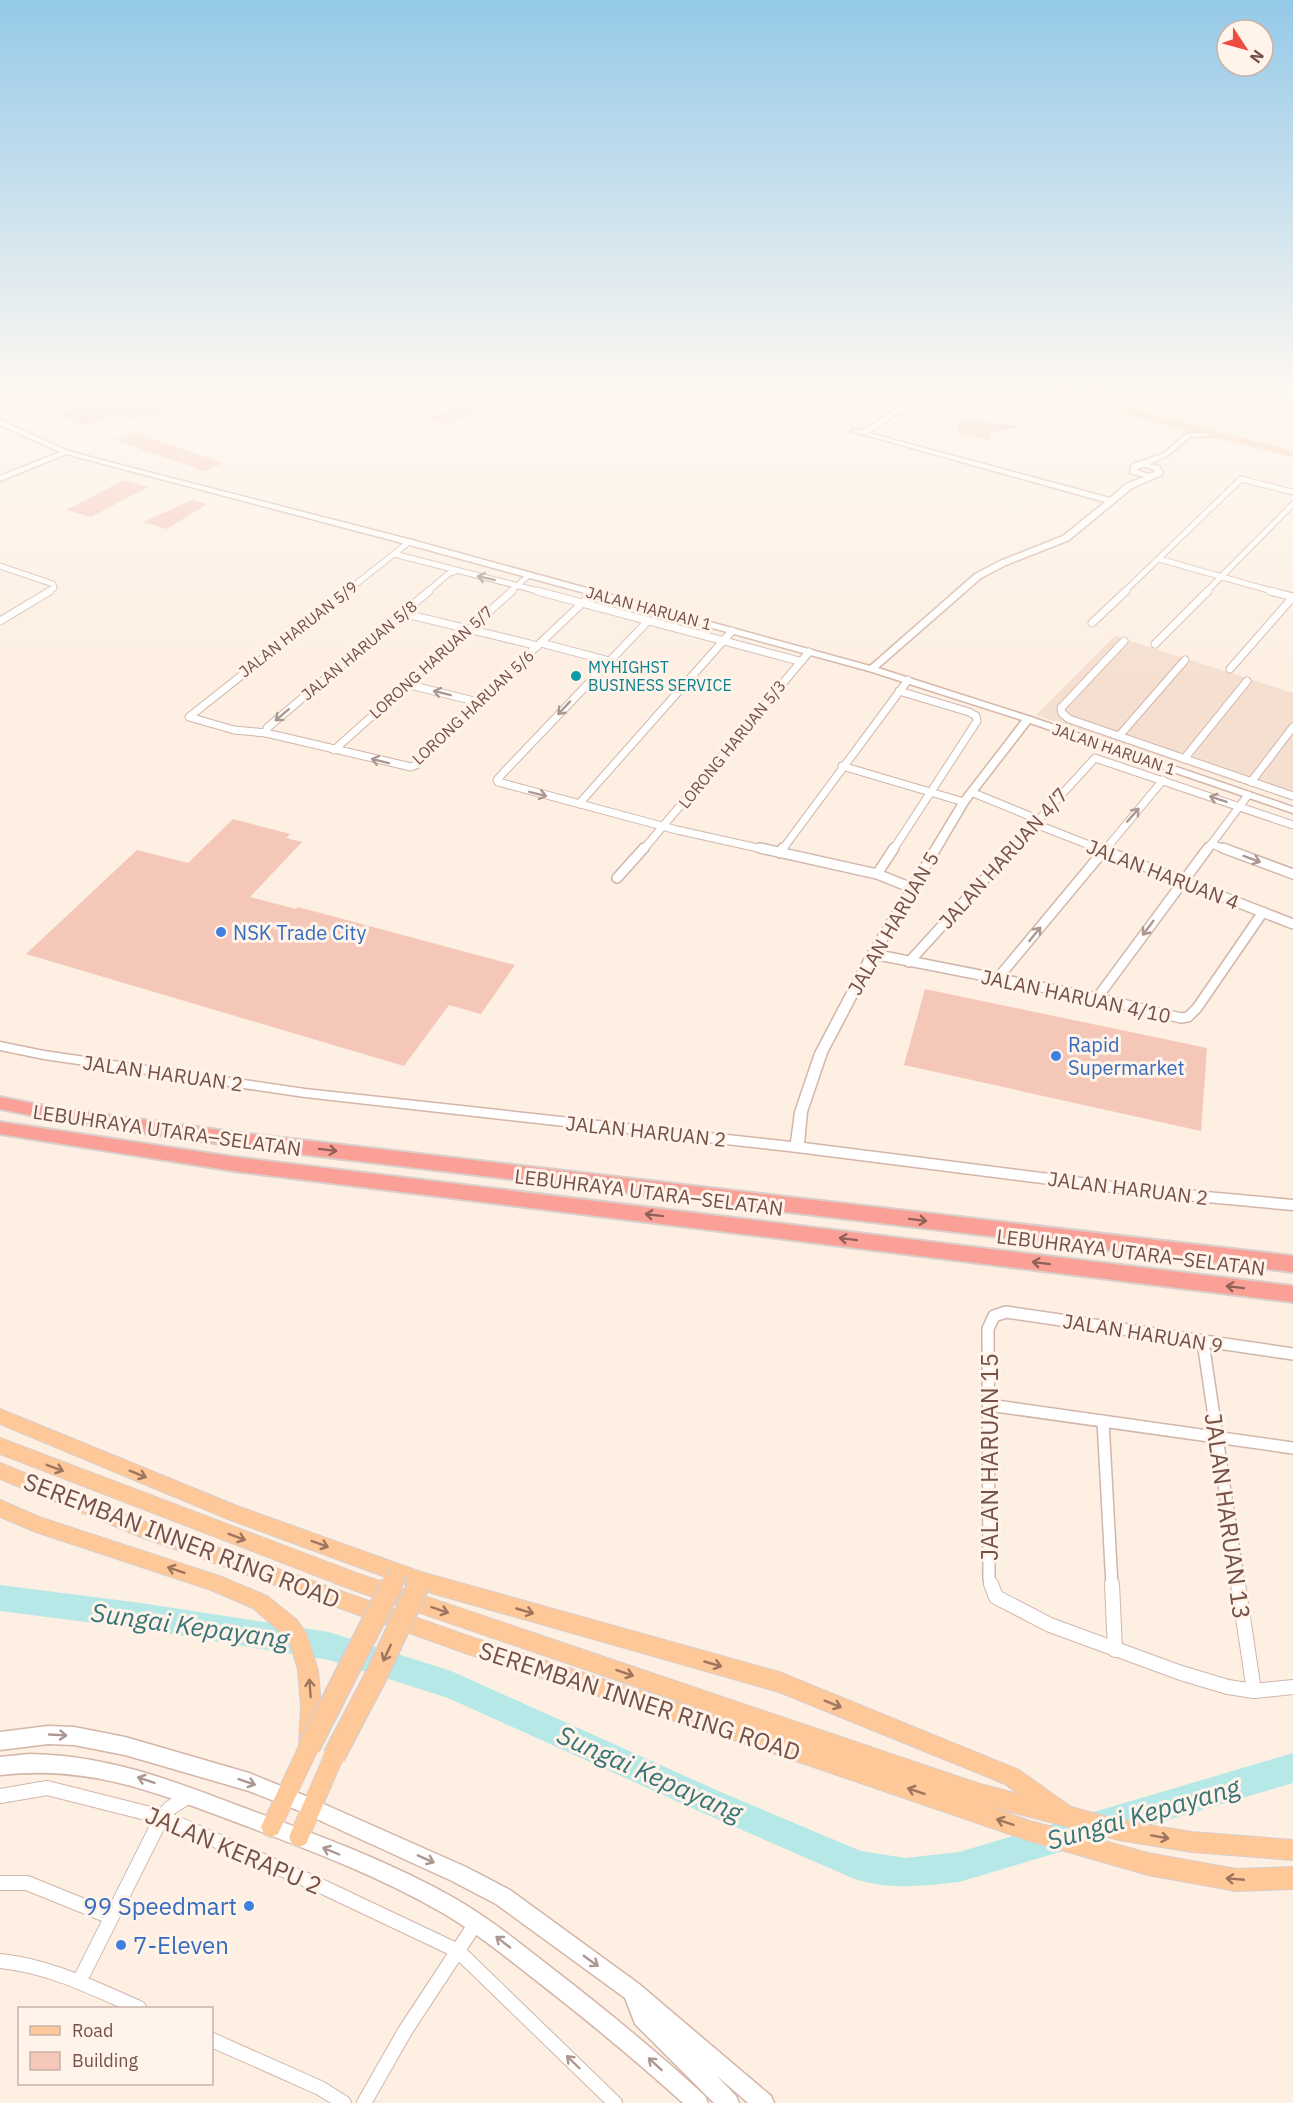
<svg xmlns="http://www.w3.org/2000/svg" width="1293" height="2103" viewBox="0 0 1293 2103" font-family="'IBM Plex Sans',sans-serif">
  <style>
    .residential { fill: #f5dfd0 }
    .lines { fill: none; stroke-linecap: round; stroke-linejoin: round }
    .river { fill: #b6e8e7; fill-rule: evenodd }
    .building { fill: #f4c7b9 }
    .street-far4-casing { stroke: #d1b6ab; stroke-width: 7 }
    .street-far3-casing { stroke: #d1b6ab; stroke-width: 9 }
    .street-far2-casing { stroke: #d1b6ab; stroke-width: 12 }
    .street-far1-casing { stroke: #d1b6ab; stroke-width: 14 }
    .street-casing { stroke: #d1b6ab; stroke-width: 16 }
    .secondary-casing { stroke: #d4b5a8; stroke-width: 3 }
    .primary-casing { stroke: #d9cecb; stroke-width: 2 }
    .highway-casing { stroke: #d9cecb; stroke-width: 4 }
    .street-far4 { stroke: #fff; stroke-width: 5 }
    .street-far3 { stroke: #fff; stroke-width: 7 }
    .street-far2 { stroke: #fff; stroke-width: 9 }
    .street-far1 { stroke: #fff; stroke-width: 11 }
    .street { stroke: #fff; stroke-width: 14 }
    .secondary { fill: #fff; fill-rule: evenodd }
    .primary { fill: #ffc898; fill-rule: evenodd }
    .highway { fill: #fba096; fill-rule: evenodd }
    .primary-bridge-far1-casing { stroke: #d9cecb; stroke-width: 20; stroke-linecap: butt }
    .primary-bridge-casing { stroke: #d9cecb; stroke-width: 24; stroke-linecap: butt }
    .primary-bridge-far1 { stroke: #ffc898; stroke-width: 16 }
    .primary-bridge { stroke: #ffc898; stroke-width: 21 }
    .oneway { stroke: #ad9791 }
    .oneway2 { stroke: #916157 }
    .oneway3 { stroke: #9f755f }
    .culture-dot { fill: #0f9aa8; stroke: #fff3ea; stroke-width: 2 }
    .shop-dot { fill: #3f7fe0; stroke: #fff3ea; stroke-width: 2 }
    .labels { text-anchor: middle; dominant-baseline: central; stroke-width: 6; stroke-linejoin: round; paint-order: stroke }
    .far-street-label { font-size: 16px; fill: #765147; stroke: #fff3ea }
    .far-culture-label { font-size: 16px; fill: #0d838f; stroke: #fff3ea; text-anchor: start }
    .street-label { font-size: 20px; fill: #765147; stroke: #fff3ea }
    .shop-label { font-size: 20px; fill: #366cbe; stroke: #fff3ea; text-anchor: start }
    .near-street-label { font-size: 24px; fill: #765147; stroke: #fff3ea }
    .near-shop-label { font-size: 24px; fill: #366cbe; stroke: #fff3ea; text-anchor: end }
    .near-water-label { font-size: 26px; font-style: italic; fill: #387576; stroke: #fff3ea }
  </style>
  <rect width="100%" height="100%" fill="#fdefe2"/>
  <polygon class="residential" points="1115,636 1293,693 1293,801 1036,715"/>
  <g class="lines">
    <path class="river" d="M 0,1585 L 141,1603 L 329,1632 L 451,1671 L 723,1793 L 861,1851 L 905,1858 L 959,1852 L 1293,1753 L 1293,1783 L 959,1882 C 922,1886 886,1891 850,1877 L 703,1813 L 448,1698 L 329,1660 L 141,1629 L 0,1611 Z"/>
  </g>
  <g class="building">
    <polygon points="0,387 84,387 84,388 30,409 0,398"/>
    <polygon points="148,387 179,387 163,394 168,396 148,404 168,411 154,417 147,414 135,419 119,414 83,425 59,415 125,390 134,393"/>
    <polygon points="1157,387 1218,387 1246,396 1209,414 1166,400 1176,395"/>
    <polygon points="456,406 474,411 448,425 430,419"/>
    <polygon points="968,420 1020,426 1020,427 989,433 991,439 957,434 959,421"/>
    <polygon points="133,432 223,463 205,471 114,440"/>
    <polygon points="124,480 148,487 91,517 66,510"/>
    <polygon points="192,500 207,504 167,529 143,522"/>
    <polygon points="233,819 290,834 286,838 302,842 250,897 296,909 298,907 515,965 481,1014 449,1005 404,1066 26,954 137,850 188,863"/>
    <polygon points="925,989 1207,1048 1201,1131 904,1065"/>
  </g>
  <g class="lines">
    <defs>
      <g id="street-far4">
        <polyline points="426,387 487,403 527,387"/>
        <polyline points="1262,387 1293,392"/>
        <polyline points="394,554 542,592"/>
        <polyline points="1159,559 1275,592"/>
        <polyline points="0,566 53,584 54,588 47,592"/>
        <polyline points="346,592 409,542"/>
        <polyline points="427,592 448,574 456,571"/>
        <polyline points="510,592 529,575"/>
        <polyline points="1124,592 1241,479 1293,492"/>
        <polyline points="1206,592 1293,504"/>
      </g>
      <g id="street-far3">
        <polyline points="348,591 189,717 234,730 266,733 411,767 418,764 478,702 593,593"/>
        <polyline points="537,591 799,661"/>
        <polyline points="402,613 538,646"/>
        <polyline points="0,621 50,591"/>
        <polyline points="648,621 504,772 497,780 498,782 677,830 767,850"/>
        <polyline points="1092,623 1126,591"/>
        <polyline points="1124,641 1061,708 1062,713 1069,719 1293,796"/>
        <polyline points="541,643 609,661"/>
        <polyline points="1155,644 1208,591"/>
        <polyline points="1230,669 1293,597 1270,591"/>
        <polyline points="406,684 478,702"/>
        <polyline points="266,733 267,728 429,591"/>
        <polyline points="1119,736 1185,660"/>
        <polyline points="334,750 512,591"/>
        <polyline points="1184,759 1247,681"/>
        <polyline points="842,766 964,802"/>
        <polyline points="1251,782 1293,727"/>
        <polyline points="971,792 1037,819"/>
        <polyline points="579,804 732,631"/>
        <polyline points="1033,823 1102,850"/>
        <polyline points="1211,844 1227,850"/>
        <polyline points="643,850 809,652"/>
        <polyline points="782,850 908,680"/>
        <polyline points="893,850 977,721 976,716 969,712 899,691"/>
        <polyline points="1011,850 1095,758 1293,825"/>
        <polyline points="1105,850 1163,780"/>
        <polyline points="1207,850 1248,795"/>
      </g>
      <g id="street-far2">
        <polyline points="760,848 877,874 912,888"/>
        <polyline points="1098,848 1293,924"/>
        <polyline points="1223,848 1293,874"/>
        <polyline points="780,853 783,848"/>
        <polyline points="877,874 894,848"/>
        <polyline points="617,878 644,848"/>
        <polyline points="873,954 1097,998 1181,1018 1188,1017 1197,1008 1263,912"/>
        <polyline points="909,962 1013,848"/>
        <polyline points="997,979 1106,848"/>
        <polyline points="1097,998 1208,848"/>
      </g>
      <g id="street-far1">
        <polyline points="1203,1342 1239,1586"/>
        <polyline points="989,1405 1293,1448"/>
        <polyline points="1103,1421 1112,1586"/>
        <polyline points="992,1586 989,1579 988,1329 994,1316 1006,1312 1293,1354"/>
      </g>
      <g id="street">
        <polyline points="991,1584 996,1597 1050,1625 1181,1673 1228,1687 1254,1691 1293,1687"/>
        <polyline points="1112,1584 1115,1650"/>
        <polyline points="1238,1584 1254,1691"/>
        <polyline points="0,1796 47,1788 162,1817 325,1888 458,1951 615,2103"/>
        <polyline points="0,1883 27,1883 111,1917"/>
        <path d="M 0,1961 C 50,1966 93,1988 139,2008"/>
        <polyline points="79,1982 162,1817 170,1808 189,1796"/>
        <polyline points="212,2040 320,2088 344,2103"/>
        <polyline points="364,2103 405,2031 476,1923"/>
      </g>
      <g id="secondary">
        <path d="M 944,387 L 952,387 L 904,409 L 869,433 L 1110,498 L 1126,484 L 1144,477 L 1130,473 L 1132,464 L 1163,454 L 1186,434 L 1214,432 L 1217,434 L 1214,436 L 1190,437 L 1167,456 L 1150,464 L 1159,466 L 1163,473 L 1162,475 L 1132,488 L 1069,540 L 1006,565 L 981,578 L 878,668 L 1031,717 L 1293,807 L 1293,813 L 1030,723 L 968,803 L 879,954 L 827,1053 L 807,1112 L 804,1143 L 1152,1187 L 1293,1200 L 1293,1210 L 1152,1197 L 797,1152 L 305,1097 L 44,1059 L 0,1050 L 0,1042 L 44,1051 L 305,1089 L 791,1142 L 795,1112 L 815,1053 L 867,954 L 959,802 L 1022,720 L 869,671 L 406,544 L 66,454 L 0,481 L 0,476 L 60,452 L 0,425 L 0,420 L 68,451 L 113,463 L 412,540 L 870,666 L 975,574 L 1000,561 L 1063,536 L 1105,502 L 851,431 L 854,429 L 862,431 L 902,405 L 884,400 L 884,398 L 908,403 ZM 1146,467 L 1153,469 L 1155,472 L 1148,474 L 1137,470 L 1138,468 Z"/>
        <polygon points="48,1726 74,1727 125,1737 249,1773 308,1797 466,1867 510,1890 639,1984 771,2096 774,2103 748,2103 716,2075 736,2096 739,2103 714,2103 635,2024 625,1998 496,1904 452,1881 297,1810 249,1791 125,1755 74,1745 48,1744 0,1750 0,1732"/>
        <path d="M 29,1754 C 105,1755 169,1779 239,1806 C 313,1833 387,1860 456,1899 C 487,1917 516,1940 544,1962 C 600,2005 654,2049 705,2096 L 708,2103 L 683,2103 C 633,2058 582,2016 529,1975 C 501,1953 472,1930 441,1912 C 375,1874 304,1848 233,1821 C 152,1791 89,1765 0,1775 L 0,1757 Z"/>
      </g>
      <g id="primary">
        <polygon points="1005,387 1019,387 1067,399 1063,401"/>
        <polygon points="1047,387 1059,387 1159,417 1293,452 1293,456 1153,421"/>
        <polygon points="1082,387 1092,387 1116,397 1109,399"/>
        <polygon points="0,1409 237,1506 421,1572 779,1672 1019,1770 1071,1807 1119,1820 1192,1832 1293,1840 1293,1860 1192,1852 1119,1840 988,1806 1030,1821 1148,1853 1236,1869 1293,1867 1293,1889 1236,1891 1148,1875 1030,1841 752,1746 468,1654 141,1537 0,1479 0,1463 143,1521 468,1636 742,1723 356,1591 0,1454 0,1438 356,1573 980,1784 1019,1794 1005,1784 779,1692 421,1590 228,1519 0,1424"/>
        <polygon points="0,1500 39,1517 219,1576 267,1596 297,1620 306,1633 318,1670 321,1706 319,1747 278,1834 271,1837 264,1834 261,1827 299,1746 301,1706 298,1670 291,1645 283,1634 253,1608 211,1590 36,1532 0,1517"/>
        <polygon points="334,1746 341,1749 344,1756 306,1844 299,1847 292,1844 289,1837 327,1749"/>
      </g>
      <g id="highway">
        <polygon points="0,1097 55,1108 249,1134 1293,1256 1293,1272 249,1148 55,1120 0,1109"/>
        <polygon points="0,1122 234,1157 1293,1286 1293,1302 234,1171 0,1134"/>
      </g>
    </defs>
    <use href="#street-far4" class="street-far4-casing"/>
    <use href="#street-far3" class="street-far3-casing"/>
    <use href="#street-far2" class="street-far2-casing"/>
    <use href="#street-far1" class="street-far1-casing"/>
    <use href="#street" class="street-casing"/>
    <use href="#secondary" class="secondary-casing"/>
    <use href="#primary" class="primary-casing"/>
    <use href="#highway" class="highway-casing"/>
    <use href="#street-far4" class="street-far4"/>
    <use href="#street-far3" class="street-far3"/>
    <use href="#street-far2" class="street-far2"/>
    <use href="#street-far1" class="street-far1"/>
    <use href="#street" class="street"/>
    <use href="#secondary" class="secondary"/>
    <use href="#primary" class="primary"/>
    <use href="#highway" class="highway"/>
    <defs>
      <g id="primary-bridge-far1">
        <polyline points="392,1586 398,1572"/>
        <polyline points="419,1586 421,1581"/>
      </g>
      <g id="primary-bridge">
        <polyline points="309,1747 392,1584"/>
        <polyline points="334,1756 376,1676 419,1584"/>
      </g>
    </defs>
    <use href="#primary-bridge-far1" class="primary-bridge-far1-casing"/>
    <use href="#primary-bridge" class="primary-bridge-casing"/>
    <use href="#primary-bridge-far1" class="primary-bridge-far1"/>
    <use href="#primary-bridge" class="primary-bridge"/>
  </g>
  <defs><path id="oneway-shaft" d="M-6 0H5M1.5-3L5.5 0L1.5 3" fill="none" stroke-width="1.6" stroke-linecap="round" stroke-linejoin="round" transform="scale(1.5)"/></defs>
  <g class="oneway">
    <use href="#oneway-shaft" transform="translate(486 578) rotate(-167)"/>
    <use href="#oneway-shaft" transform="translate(442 693) rotate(-166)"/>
    <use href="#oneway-shaft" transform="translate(564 708) rotate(133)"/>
    <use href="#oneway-shaft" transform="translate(282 715) rotate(139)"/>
    <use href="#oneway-shaft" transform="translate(380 761) rotate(-166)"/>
    <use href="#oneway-shaft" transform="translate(538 794) rotate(14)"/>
    <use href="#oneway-shaft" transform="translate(1218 799) rotate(-161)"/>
    <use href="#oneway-shaft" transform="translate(1133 815) rotate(-49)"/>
    <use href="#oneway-shaft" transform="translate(1252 859) rotate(20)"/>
    <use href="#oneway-shaft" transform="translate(1148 928) rotate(127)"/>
    <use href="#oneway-shaft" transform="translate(1035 934) rotate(-51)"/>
    <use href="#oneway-shaft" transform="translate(58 1735) rotate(3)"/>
    <use href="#oneway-shaft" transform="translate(146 1780) rotate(-161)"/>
    <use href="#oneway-shaft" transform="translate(247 1782) rotate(19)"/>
    <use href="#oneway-shaft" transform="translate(331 1851) rotate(-157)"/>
    <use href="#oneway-shaft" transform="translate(426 1859) rotate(24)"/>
    <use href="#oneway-shaft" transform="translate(503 1942) rotate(-142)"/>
    <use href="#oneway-shaft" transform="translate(591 1961) rotate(36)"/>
    <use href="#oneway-shaft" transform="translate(573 2062) rotate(-136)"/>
    <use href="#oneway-shaft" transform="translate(655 2064) rotate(-138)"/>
  </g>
  <g class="oneway2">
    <use href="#oneway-shaft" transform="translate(328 1150) rotate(7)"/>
    <use href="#oneway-shaft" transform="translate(654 1215) rotate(-173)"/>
    <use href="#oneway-shaft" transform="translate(918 1220) rotate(7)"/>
    <use href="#oneway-shaft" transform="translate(848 1239) rotate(-173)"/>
    <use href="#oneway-shaft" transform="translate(1041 1263) rotate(-173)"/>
    <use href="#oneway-shaft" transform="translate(1235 1287) rotate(-173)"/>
  </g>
  <g class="oneway3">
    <use href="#oneway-shaft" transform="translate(55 1468) rotate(21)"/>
    <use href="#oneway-shaft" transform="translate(138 1474) rotate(22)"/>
    <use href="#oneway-shaft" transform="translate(237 1537) rotate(21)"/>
    <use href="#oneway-shaft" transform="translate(320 1544) rotate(20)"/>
    <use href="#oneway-shaft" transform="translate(176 1570) rotate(-161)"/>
    <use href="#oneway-shaft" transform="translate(440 1610) rotate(19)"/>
    <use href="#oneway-shaft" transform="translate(525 1611) rotate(16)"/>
    <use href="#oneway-shaft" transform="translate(387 1653) rotate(115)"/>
    <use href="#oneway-shaft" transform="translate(713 1664) rotate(16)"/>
    <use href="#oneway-shaft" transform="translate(625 1673) rotate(19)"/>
    <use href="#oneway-shaft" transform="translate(310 1688) rotate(-94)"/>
    <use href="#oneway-shaft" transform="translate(833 1704) rotate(22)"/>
    <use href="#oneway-shaft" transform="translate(916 1791) rotate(-161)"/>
    <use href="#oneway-shaft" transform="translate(1005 1822) rotate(-161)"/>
    <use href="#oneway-shaft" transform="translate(1160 1837) rotate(10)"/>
    <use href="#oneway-shaft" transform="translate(1235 1879) rotate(-175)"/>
  </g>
  <linearGradient id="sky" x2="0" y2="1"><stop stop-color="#94c9e8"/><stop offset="0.57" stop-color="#fef8f2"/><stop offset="1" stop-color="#fef8f2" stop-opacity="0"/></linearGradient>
  <rect width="1293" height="681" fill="url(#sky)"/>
  <circle class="culture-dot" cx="576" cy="676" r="6"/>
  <g class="shop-dot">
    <circle cx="221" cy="932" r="6"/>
    <circle cx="1056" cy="1056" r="6"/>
    <circle cx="249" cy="1906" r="6"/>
    <circle cx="121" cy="1945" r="6"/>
  </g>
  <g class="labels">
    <g class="far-street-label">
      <text transform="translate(649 608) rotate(15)">JALAN HARUAN 1</text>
      <text transform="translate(298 629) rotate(-38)">JALAN HARUAN 5/9</text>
      <text transform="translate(359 650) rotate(-40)">JALAN HARUAN 5/8</text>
      <text transform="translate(431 662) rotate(-42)">LORONG HARUAN 5/7</text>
      <text transform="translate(473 707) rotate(-43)">LORONG HARUAN 5/6</text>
      <text transform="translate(732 744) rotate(-51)">LORONG HARUAN 5/3</text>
      <text transform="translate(1114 749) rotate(19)">JALAN HARUAN 1</text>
    </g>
    <g class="far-culture-label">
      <text x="588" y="667">MYHIGHST<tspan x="588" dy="18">BUSINESS SERVICE</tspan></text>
    </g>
    <g class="street-label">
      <text transform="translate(1003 858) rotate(-48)">JALAN HARUAN 4/7</text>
      <text transform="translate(1163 874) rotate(21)">JALAN HARUAN 4</text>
      <text transform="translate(893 923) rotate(-60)">JALAN HARUAN 5</text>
      <text transform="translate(1076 996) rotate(12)">JALAN HARUAN 4/10</text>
      <text transform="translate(163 1073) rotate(8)">JALAN HARUAN 2</text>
      <text transform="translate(167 1130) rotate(8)">LEBUHRAYA UTARA–SELATAN</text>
      <text transform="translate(646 1131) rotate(6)">JALAN HARUAN 2</text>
      <text transform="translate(1128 1188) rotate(7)">JALAN HARUAN 2</text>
      <text transform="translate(649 1192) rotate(7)">LEBUHRAYA UTARA–SELATAN</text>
      <text transform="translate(1131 1252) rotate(7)">LEBUHRAYA UTARA–SELATAN</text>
      <text transform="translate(1143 1333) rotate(9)">JALAN HARUAN 9</text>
    </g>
    <g class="shop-label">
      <text x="233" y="932">NSK Trade City</text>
      <text x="1068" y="1044">Rapid<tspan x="1068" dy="23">Supermarket</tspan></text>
    </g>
    <g class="near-street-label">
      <text transform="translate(989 1457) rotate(-90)">JALAN HARUAN 15</text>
      <text transform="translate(1228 1516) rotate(82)">JALAN HARUAN 13</text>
      <text transform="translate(182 1540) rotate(21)">SEREMBAN INNER RING ROAD</text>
      <text transform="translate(640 1701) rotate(18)">SEREMBAN INNER RING ROAD</text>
      <text transform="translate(234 1850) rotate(23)">JALAN KERAPU 2</text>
    </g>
    <g class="near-shop-label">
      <text x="237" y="1906">99 Speedmart</text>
      <text x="133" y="1945" text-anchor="start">7-Eleven</text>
    </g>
    <g class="near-water-label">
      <text transform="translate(190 1625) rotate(8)">Sungai Kepayang</text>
      <text transform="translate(650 1773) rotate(24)">Sungai Kepayang</text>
      <text transform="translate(1143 1813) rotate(-16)">Sungai Kepayang</text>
    </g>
  </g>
  <rect x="18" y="2007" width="195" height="78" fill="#fff3ea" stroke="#c8b2a9" stroke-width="1.5"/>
  <rect x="30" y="2026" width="30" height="9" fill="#ffc898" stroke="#c8b2a9" stroke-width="1.5"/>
  <text x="72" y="2037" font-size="18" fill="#765147">Road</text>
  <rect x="30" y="2052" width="30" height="18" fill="#f4c7b9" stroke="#c8b2a9" stroke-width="1.5"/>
  <text x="72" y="2067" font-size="18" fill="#765147">Building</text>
  <g transform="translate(1245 48) rotate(126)"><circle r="28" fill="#fff3ea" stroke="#c8b2a9" stroke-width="1.5"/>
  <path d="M0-4.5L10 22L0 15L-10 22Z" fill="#ee4c41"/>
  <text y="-9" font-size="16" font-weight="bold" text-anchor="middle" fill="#765147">N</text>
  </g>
</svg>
